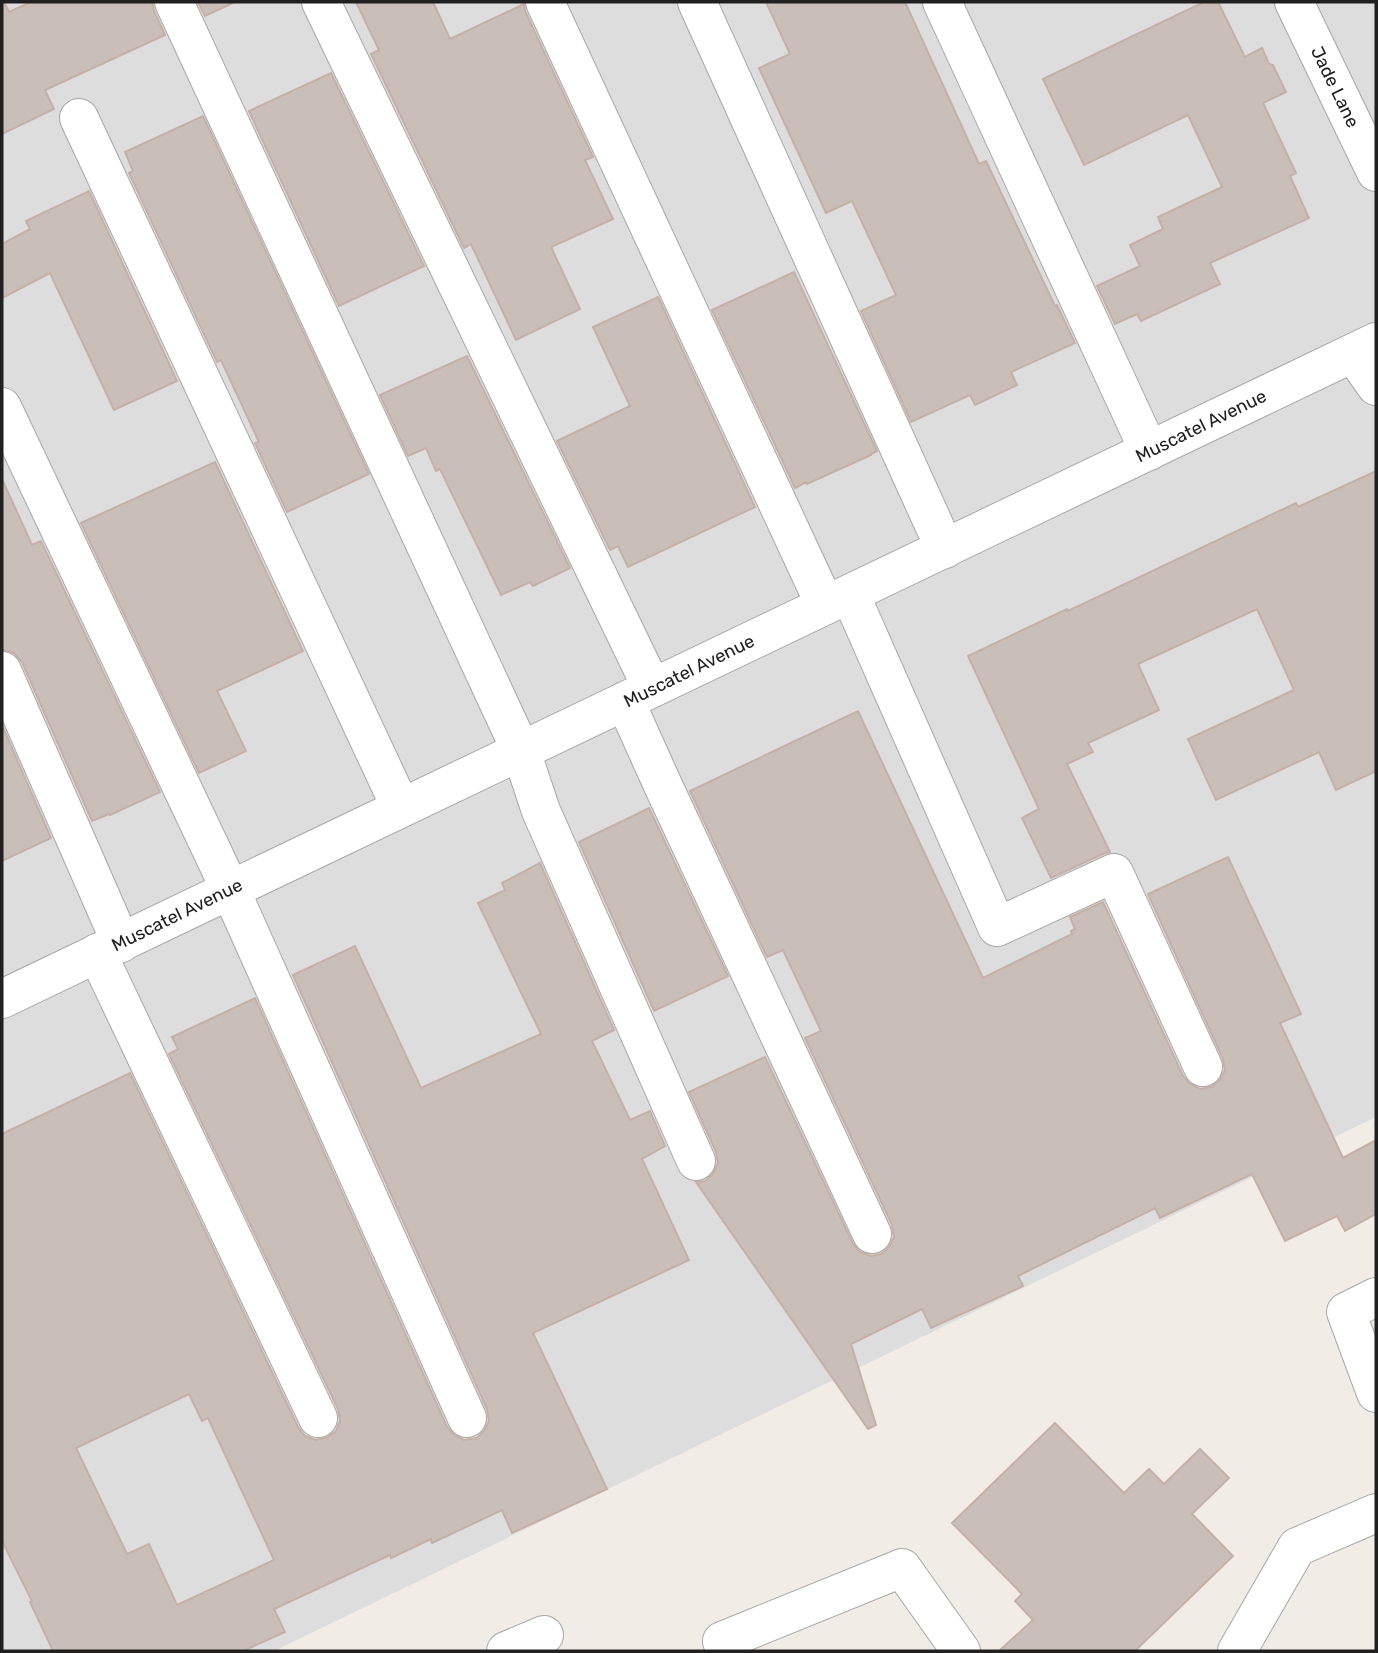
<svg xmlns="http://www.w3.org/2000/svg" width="1378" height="1653" viewBox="0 0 1378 1653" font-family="Rubik,sans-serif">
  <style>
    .residential { fill: #dedddd }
    .building { fill: #cabeb8; stroke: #c5b0a6; stroke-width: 2; fill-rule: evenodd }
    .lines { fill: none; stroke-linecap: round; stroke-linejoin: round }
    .minor-casing { stroke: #a7a7a7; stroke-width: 40 }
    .minor { stroke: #fff; stroke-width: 38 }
    .labels { text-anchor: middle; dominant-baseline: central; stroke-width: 7; stroke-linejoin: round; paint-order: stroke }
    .street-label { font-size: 18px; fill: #202020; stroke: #fff }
  </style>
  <rect width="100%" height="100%" fill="#f2ece6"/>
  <polygon class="residential" points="2,2 1376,2 1376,1117 274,1651 2,1651"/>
  <g class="building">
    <polygon points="2,2 4,2 9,12 31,2 152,2 154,11 165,35 45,90 54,109 2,134"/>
    <polygon points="198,2 235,2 205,16"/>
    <polygon points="356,2 433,2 450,39 524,4 525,11 593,157 585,160 613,219 551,247 580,309 516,340 471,244 464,248 371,54 379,50"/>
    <polygon points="766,2 905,2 979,164 986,161 1055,306 1057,305 1075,343 1011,372 1017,385 975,405 970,395 911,422 861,311 896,295 852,201 826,213 759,68 790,54"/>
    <polygon points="1204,2 1218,2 1245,57 1262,48 1269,64 1273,65 1286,92 1263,103 1296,173 1290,176 1309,218 1210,263 1220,284 1141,321 1137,314 1115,324 1097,286 1140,266 1130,245 1163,229 1158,217 1222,187 1188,115 1084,165 1043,79"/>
    <polygon points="331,73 424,266 339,306 249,111"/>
    <polygon points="203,116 369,474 287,512 255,443 259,442 221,360 217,362 129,173 133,171 125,152"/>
    <polygon points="89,191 177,381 114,410 50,273 2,298 2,244 30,229 26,221"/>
    <polygon points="794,272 877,451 871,454 871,455 807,484 806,482 795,488 712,310"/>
    <polygon points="658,297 755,507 628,567 618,546 610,550 557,441 630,406 593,327"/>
    <polygon points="467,356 570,568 533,586 530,582 501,595 440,469 436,471 426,448 408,456 380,395"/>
    <polygon points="215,462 303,651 217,691 246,751 199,773 81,523"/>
    <polygon points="1376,471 1376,771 1336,790 1319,752 1216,800 1188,739 1294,690 1257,609 1138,664 1159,710 1088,743 1093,752 1067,764 1110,852 1105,853 1051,878 1022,818 1039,809 968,656 1067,609 1068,611 1296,503 1298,507"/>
    <polygon points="2,479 32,545 41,541 160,792 110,815 109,814 92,821 22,662 14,653 2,650"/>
    <polygon points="858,711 983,978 1072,934 1071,931 1075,929 1070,917 1103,902 1183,1076 1190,1084 1200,1089 1211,1087 1220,1080 1225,1070 1223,1059 1148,894 1228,857 1301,1014 1280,1023 1343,1158 1376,1140 1376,1214 1345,1231 1337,1216 1285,1241 1252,1174 1160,1218 1155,1208 1018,1276 1023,1286 931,1328 922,1309 851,1344 876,1425 868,1429 696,1182 705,1181 713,1174 718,1163 716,1152 689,1092 765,1057 853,1244 860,1252 871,1256 881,1254 889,1247 894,1237 892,1225 805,1038 821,1031 783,950 767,957 690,791"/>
    <polygon points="2,725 51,838 2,861"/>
    <polygon points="649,808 728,976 654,1011 579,842"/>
    <path d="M 540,863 L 614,1030 L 592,1041 L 630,1120 L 650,1111 L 665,1146 L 642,1159 L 689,1260 L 533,1333 L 607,1489 L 512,1533 L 502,1510 L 432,1543 L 431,1539 L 391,1558 L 390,1555 L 274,1609 L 285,1632 L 243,1651 L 53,1651 L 30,1602 L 32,1601 L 2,1541 L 2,1134 L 130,1073 L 298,1427 L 305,1436 L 316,1440 L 328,1437 L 336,1431 L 340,1420 L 338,1409 L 169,1054 L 178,1049 L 172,1037 L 255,998 L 447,1427 L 454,1435 L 464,1440 L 477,1438 L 484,1431 L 489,1421 L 487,1409 L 293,975 L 355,946 L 421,1088 L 541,1034 L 478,903 L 505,890 L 502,883 ZM 189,1394 L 202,1421 L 208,1418 L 274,1560 L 177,1605 L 149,1544 L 127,1554 L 76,1448 Z"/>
    <polygon points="1055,1423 1124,1493 1149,1469 1164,1484 1200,1449 1229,1478 1192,1514 1233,1556 1135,1651 999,1651 1033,1620 1015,1601 1022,1594 952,1523"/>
  </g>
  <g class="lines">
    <defs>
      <g id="minor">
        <polyline points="174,2 521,751 541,811 696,1161"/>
        <polyline points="321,2 652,688"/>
        <polyline points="545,2 825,605"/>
        <polyline points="697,2 945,549"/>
        <polyline points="942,2 1149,451"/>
        <polyline points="1294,2 1376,172"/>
        <polyline points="79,118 401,808"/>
        <polyline points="1353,353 1376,386"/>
        <polyline points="2,407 230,889 467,1418"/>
        <polyline points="850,594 997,927 1114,873 1203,1067"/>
        <polyline points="2,671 121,943"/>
        <polyline points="625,701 661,781 872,1234"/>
        <polyline points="97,953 318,1418"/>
        <polyline points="2,999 1376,342"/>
        <polyline points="1376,1297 1346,1312 1376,1393"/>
        <polyline points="506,1651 544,1635"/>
        <polyline points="725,1651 722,1641 902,1568 961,1651"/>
        <polyline points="1237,1651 1297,1547 1376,1513"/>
      </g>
    </defs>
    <use href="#minor" class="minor-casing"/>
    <use href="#minor" class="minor"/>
  </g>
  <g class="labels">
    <g class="street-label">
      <text transform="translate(1335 87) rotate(64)">Jade Lane</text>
      <text transform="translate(1201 426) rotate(-26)">Muscatel Avenue</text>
      <text transform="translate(689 671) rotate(-26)">Muscatel Avenue</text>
      <text transform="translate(177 915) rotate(-26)">Muscatel Avenue</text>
    </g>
  </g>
  <rect width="1378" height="1653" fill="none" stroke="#202020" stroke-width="7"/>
</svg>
